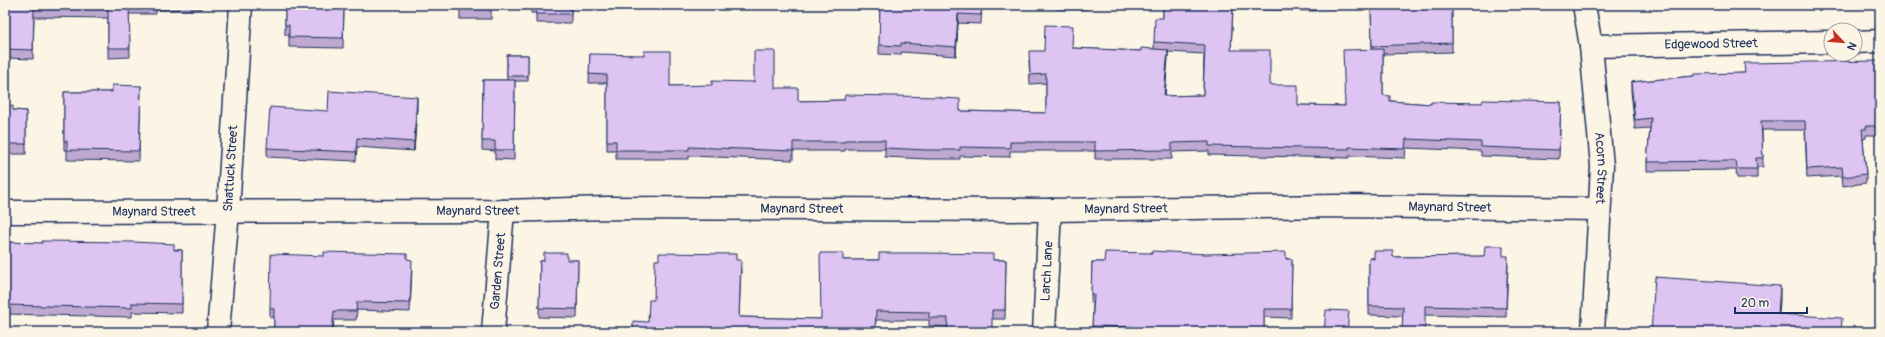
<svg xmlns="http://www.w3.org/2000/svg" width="1885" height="337" viewBox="0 0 1885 337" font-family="Pangolin,sans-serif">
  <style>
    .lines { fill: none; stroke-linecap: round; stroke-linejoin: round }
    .minor-casing { stroke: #1b2f5e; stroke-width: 25 }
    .minor { stroke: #fcf5e5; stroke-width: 22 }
    .wall { fill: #bfa9d0; stroke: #1b2f5e; fill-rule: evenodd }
    .shaded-wall { fill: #9b89a9; stroke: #1b2f5e }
    .building { fill: #dec4f2; stroke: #1b2f5e }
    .labels { text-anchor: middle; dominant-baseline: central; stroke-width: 3; stroke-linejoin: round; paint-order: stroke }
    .street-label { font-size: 13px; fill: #1b2f5e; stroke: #fcf5e5 }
  </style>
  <rect width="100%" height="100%" fill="#fcf5e5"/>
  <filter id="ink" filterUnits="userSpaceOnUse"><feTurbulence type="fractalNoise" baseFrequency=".025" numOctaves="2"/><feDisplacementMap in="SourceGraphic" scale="8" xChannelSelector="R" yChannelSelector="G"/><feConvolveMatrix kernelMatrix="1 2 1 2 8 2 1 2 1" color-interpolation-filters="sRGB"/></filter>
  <g filter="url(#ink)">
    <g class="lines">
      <defs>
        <g id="minor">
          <path id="s1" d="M 1584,5 L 1591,46 L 1602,166 L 1593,332"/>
          <polyline points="1855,42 1880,41"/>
          <path id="s2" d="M 1591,46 L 1831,42"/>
          <path id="s3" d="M 5,212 L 503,211 L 607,208 L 1050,210 L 1337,206 L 1599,209"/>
          <path id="s4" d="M 218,332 L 228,211 L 241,5"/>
          <path id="s5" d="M 493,332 L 503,211"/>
          <path id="s6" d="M 1044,332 L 1050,210"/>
        </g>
      </defs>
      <use href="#minor" class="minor-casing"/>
      <use href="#minor" class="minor"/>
    </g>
    <g class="wall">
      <polygon points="6,5 201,5 201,9 156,10 156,14 129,14 130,57 108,58 108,18 34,17 33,59 5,58"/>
      <polygon points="285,5 344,9 343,48 289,47 289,35 285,35"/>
      <rect x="460" y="5" width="31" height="14"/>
      <polygon points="531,5 571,5 571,23 536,23 536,13 531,13"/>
      <polygon points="880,5 982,5 981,24 958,23 956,56 901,52 901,55 879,54"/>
      <rect x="1057" y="5" width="30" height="4"/>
      <path d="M 1163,5 L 1478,5 L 1478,8 L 1452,7 L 1452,52 L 1383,54 L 1383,95 L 1390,101 L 1431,104 L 1561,102 L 1559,159 L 1481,156 L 1481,151 L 1406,148 L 1405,158 L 1349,156 L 1349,158 L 1209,155 L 1209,151 L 1172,152 L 1172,159 L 1095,159 L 1095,151 L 1010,151 L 1010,157 L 960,156 L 960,159 L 927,159 L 885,157 L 885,149 L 845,149 L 845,151 L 793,151 L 793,160 L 689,156 L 689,159 L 616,159 L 616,150 L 607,150 L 607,83 L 589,83 L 590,54 L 670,86 L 775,88 L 798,101 L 941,98 L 960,111 L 1046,113 L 1046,83 L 1030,84 L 1029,60 L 1044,51 L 1072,48 L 1141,51 L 1154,49 L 1154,42 L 1163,18 ZM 1316,8 L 1371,9 L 1372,50 L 1344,106 L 1298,105 L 1270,85 L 1231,50 L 1233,9 L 1316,11 ZM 1168,52 L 1204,54 L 1203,95 L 1165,96 Z"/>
      <polygon points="507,55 528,55 528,81 515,81 514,160 495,159 495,151 482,150 483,80 507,80"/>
      <polygon points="1880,61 1880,135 1866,135 1866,138 1863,139 1866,174 1866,183 1843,186 1842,176 1807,178 1805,130 1762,130 1763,167 1757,167 1757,178 1737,178 1736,170 1647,171 1647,162 1650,128 1635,129 1631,91 1631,82 1694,76 1744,73"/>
      <polygon points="141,86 139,161 67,160 67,150 64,150 64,92 112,92"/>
      <polygon points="5,105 13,110 26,111 26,154 5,154"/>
      <polygon points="417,107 414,151 357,147 356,161 267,157 267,148 328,111"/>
      <polygon points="5,242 182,250 182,313 132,312 132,317 5,314"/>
      <polygon points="1152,253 1292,259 1291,318 1264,317 1264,332 1092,332 1093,303 1091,303 1092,262 1104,262"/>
      <polygon points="1503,256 1508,265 1506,317 1425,315 1403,316 1369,315 1369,258 1393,257"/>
      <polygon points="407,259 412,268 410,312 357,310 356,320 334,320 333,332 274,332 274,317 270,317 270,308"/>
      <polygon points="578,260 577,318 539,317 540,261"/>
      <polygon points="736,260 741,269 739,317 821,319 843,260 1006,260 1005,319 992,319 947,327 929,326 929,320 876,320 875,332 633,332 648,322 654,300"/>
    </g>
    <g class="shaded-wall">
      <polygon points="958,14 958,23 956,56 956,47"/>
      <polygon points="1168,50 1168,59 1164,105 1164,96"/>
      <polygon points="417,97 417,107 414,151 414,142"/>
      <polygon points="1780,286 1780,300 1778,328 1778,314"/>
    </g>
    <g class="building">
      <polygon points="6,5 129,5 130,48 108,48 108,9 34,8 33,50 5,49"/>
      <polygon points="285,5 332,5 332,8 344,9 343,38 289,37 289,25 285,25"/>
      <rect x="460" y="5" width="31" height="4"/>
      <rect x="536" y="5" width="35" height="9"/>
      <polygon points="880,5 982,5 981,15 958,14 956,47 901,43 901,46 879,45"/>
      <polygon points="1163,5 1233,5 1231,50 1270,50 1270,85 1298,85 1298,105 1345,106 1343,50 1383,49 1383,95 1390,96 1390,101 1431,104 1431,102 1482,103 1483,100 1561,102 1559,150 1481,147 1481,142 1406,139 1405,149 1349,147 1349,149 1209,146 1209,142 1172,143 1172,150 1095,151 1095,142 1010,142 1010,148 960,147 960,150 927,150 885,148 885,140 845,140 845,142 793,142 793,151 689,147 689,150 616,150 616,141 607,141 607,75 589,74 590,54 644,55 644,51 670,51 670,86 712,85 712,81 754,82 754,51 775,51 775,88 798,88 798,101 844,100 845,95 941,97 941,98 960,99 960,111 1046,113 1046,74 1030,75 1029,51 1044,51 1045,25 1073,26 1072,48 1141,51 1141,48 1168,50 1164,96 1203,95 1205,45 1154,42 1155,18 1163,18"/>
      <polygon points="1371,5 1452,5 1452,43 1372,46"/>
      <rect x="507" y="55" width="21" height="21"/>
      <polygon points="1880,61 1880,126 1866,126 1866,129 1862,129 1866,174 1843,177 1842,167 1807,169 1805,121 1761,121 1763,158 1756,158 1757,169 1737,169 1736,161 1647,162 1651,118 1635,120 1631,82 1694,76 1694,74 1745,73 1744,63"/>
      <polygon points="483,80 515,80 514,150 495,150 495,141 482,141"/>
      <polygon points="112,85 141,86 139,151 67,150 67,141 64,141 64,92 112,92"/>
      <polygon points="329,91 417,97 414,142 357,138 356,152 267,148 270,107 328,111"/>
      <polygon points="5,105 13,106 13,110 26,111 26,144 5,144"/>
      <polygon points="42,241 134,242 174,244 174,250 182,250 182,304 132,303 132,308 5,305 5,242 42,243"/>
      <polygon points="1485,246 1503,246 1503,256 1508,256 1506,308 1425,306 1425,332 1402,332 1403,307 1369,306 1369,258 1374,259 1374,251 1393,251 1393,257 1484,256"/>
      <polygon points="1152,251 1206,254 1286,252 1286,259 1292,259 1291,309 1264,309 1264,332 1133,332 1133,327 1092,326 1094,295 1091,295 1092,262 1104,262 1105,252 1152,253"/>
      <polygon points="324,252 407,254 407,259 412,260 410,303 357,302 356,311 334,311 332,332 274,332 274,309 270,308 271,254 324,256"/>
      <polygon points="544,253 567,253 567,260 578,260 577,309 539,308 540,261 544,261"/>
      <polygon points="659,253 736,254 736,260 741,260 739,317 821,319 820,253 843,253 843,260 879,260 879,253 925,253 993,254 993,260 1006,260 1005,310 992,310 992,332 947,332 948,318 929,318 929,312 876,311 875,332 633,332 633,321 648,322 649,300 654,300 655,260 659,260"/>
      <polygon points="1655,277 1780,286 1778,314 1842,318 1841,332 1651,332"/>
      <polygon points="1326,310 1349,311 1347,332 1324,332"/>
    </g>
  </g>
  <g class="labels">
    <g class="street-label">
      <text stroke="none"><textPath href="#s2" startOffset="120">Edgewood Street</textPath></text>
      <text stroke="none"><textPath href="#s1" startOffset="164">Acorn Street</textPath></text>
      <text stroke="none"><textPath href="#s4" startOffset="164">Shattuck Street</textPath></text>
      <text stroke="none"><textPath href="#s3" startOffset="1445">Maynard Street</textPath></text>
      <text stroke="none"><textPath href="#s3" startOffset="797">Maynard Street</textPath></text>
      <text stroke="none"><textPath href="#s3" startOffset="1121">Maynard Street</textPath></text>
      <text stroke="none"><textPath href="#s3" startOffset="473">Maynard Street</textPath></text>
      <text stroke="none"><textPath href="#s3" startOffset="149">Maynard Street</textPath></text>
      <text stroke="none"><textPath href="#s5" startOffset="61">Garden Street</textPath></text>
      <text stroke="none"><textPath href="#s6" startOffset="61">Larch Lane</textPath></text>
    </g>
  </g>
  <rect width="1885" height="337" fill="none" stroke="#fcf5e5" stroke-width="20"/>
  <rect x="10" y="10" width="1865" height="317" fill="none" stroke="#1b2f5e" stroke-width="1.5" filter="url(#ink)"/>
  <g transform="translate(1843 42) rotate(116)"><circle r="19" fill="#fcf5e5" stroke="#a2a6af"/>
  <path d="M0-3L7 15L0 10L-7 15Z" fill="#c8321e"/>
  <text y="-6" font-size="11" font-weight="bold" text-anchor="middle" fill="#1b2f5e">N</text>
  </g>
  <path d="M1735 307v6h72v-6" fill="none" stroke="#1b2f5e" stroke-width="2"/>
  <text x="1741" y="307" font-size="12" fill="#1b2f5e" stroke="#fcf5e5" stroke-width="3" paint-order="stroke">20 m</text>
</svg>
